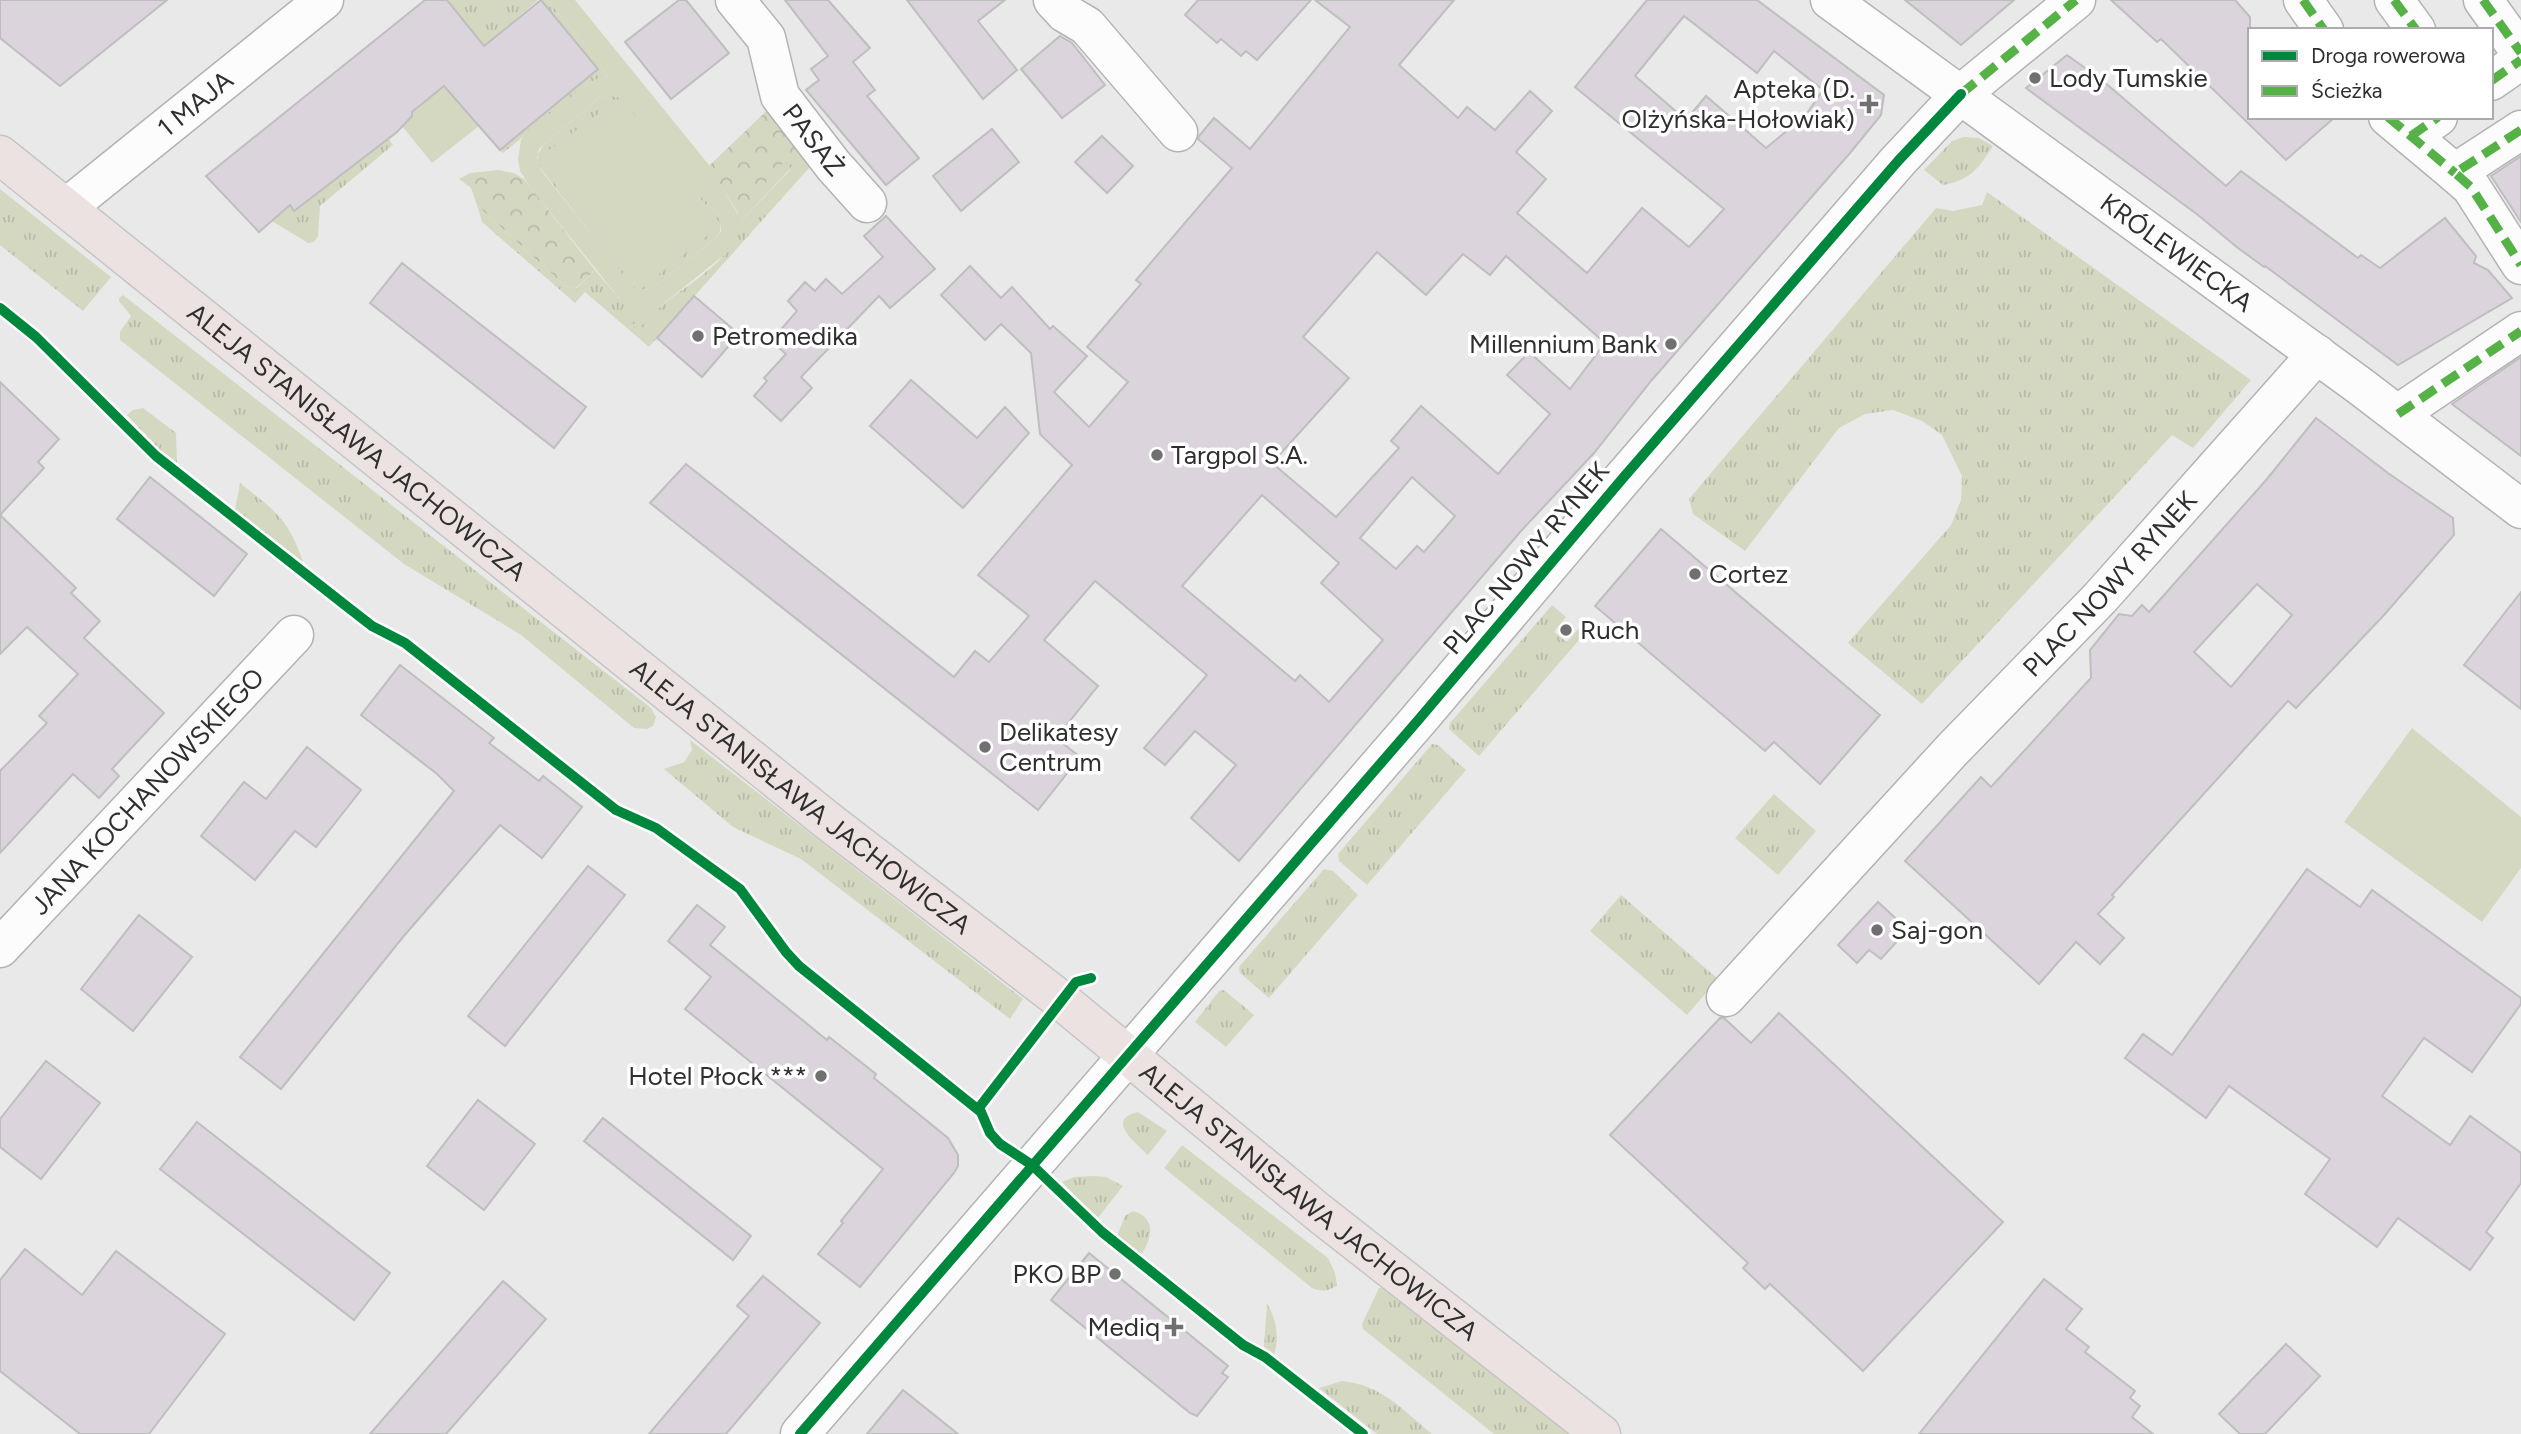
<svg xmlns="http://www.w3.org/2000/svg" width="2521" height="1434" viewBox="0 0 2521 1434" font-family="Figtree,sans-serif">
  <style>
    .grass { fill: url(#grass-tufts) }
    .forest { fill: url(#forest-crowns) }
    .garden { fill: #d5d8c1; fill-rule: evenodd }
    .building { fill: #dbd4dc; stroke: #bfbebf; stroke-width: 2; fill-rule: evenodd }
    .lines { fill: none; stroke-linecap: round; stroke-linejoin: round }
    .minor-casing { stroke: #b4b3b4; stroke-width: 41 }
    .major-casing { stroke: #c6c5c6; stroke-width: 41 }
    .minor { stroke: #fcfcfc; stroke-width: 38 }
    .major { stroke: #ece2e2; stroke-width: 38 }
    .quiet { stroke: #56b246; stroke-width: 9; stroke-dasharray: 18 9; stroke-linecap: butt }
    .cycleway-casing { stroke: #fff; stroke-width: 15 }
    .cycleway { stroke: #00873e; stroke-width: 10 }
    .poi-dot { fill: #717071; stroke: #fff; stroke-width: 2.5 }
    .labels { text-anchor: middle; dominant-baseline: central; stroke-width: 7; stroke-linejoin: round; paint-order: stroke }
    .poi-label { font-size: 26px; fill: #302f30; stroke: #fff; text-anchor: start }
    .street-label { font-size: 26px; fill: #302f30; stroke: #fff }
  </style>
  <defs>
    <pattern id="grass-tufts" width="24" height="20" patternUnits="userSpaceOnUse" patternTransform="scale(1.75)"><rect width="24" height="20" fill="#d5d8c1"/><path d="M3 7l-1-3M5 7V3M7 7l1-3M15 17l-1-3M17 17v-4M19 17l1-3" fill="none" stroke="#b7baa6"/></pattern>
    <pattern id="forest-crowns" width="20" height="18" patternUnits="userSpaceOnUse" patternTransform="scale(1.75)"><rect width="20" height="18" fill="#d5d8c1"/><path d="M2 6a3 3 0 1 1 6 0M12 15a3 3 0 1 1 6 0" fill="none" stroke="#b7baa6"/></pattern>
  </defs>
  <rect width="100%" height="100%" fill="#eae9ea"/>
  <g class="grass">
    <polygon points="447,0 538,0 484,46"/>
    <polygon points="541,0 548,0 608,75 590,82 503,153 500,150 597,69"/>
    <path d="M 606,95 L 613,95 L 625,100 L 717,214 C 721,224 723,229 716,238 L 651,289 L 637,290 L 632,287 L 538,165 L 538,154 L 543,145 L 599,98 Z"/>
    <path d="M 774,104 L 817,159 L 649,347 L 585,292 L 575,303 L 482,222 L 477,205 L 565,286 L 577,288 L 595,270 L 619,298 L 649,308 L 638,329 C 648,320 656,310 666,302 C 692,281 736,258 740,222 L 791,169 L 784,163 L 739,214 L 709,166 Z"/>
    <path d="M 1964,137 L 1979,138 L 1993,146 C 1978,169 1971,180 1943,185 L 1924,170 L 1952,141 Z"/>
    <polygon points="388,138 393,145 320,206 318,236 314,242 308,243 272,221 290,205 295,211"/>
    <polygon points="0,189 111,277 83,311 0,245"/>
    <polygon points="1987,192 2251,380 2193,448 2172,435 1922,704 1848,643 1951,525 1961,500 1962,476 1942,435 1922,421 1893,410 1865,414 1839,428 1745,551 1693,514 1689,499 1936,208 1953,211 1982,205"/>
    <polygon points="123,295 651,708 656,717 653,726 647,729 634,728 521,635 404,564 124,343 120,340 120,332 131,316 119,301 119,298"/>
    <polygon points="143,408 176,433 177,463 163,453 127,415 133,410"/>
    <path d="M 240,483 C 274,510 289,519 303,562 L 235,510 Z"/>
    <polygon points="1552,605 1566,617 1554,632 1567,642 1579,628 1585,633 1479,756 1449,729 1450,723"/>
    <polygon points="690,740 1023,999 1010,1019 801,859 733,827 664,769 684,762 692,750"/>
    <polygon points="1432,744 1438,745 1466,770 1367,885 1339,861 1338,854"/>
    <polygon points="1774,794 1816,831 1778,875 1735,838"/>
    <polygon points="1324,869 1333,871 1358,895 1269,998 1240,973 1239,967"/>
    <polygon points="1621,895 1718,979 1687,1015 1590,931"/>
    <polygon points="1224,990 1254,1015 1226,1047 1195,1022 1219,991"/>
    <path d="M 1138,1112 L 1167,1131 L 1148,1155 C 1137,1144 1104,1119 1138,1112 Z"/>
    <path d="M 1182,1145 L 1328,1258 L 1335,1273 L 1337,1285 C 1328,1292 1323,1292 1312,1288 L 1164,1168 Z"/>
    <polygon points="1094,1176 1106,1177 1123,1186 1097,1219 1062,1182 1074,1177"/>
    <path d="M 1133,1211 C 1157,1218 1152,1238 1141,1255 L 1117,1236 L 1125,1216 Z"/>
    <polygon points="1379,1288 1384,1288 1572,1434 1494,1434 1363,1329 1362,1324"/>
    <path d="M 1267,1303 C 1276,1319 1280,1337 1274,1354 L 1264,1347 Z"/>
    <path d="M 1342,1381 C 1382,1385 1403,1410 1432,1434 L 1377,1434 L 1319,1388 Z"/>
  </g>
  <g class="forest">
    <polygon points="774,104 803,141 739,214 709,166"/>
    <polygon points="498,170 514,173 524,179 595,270 576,288 565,286 477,205 471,188 459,179 470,173"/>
  </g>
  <g class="garden">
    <path d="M 548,0 L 575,0 L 709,165 L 738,214 L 784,162 L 791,168 L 740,222 L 739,234 L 728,252 L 663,304 L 638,330 L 633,325 L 648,308 L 634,307 L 619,298 L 530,187 L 520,171 L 518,159 L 521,140 L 526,132 L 590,82 L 608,75 ZM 606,95 L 620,98 L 537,159 L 539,149 L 543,145 L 599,98 ZM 623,100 L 717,214 L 720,223 ZM 538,162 L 636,288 L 636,289 L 632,286 L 541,170 ZM 721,225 L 721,231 L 716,238 L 656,285 L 651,289 L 639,290 Z"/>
    <polygon points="444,86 479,126 432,163 402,126 412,116 412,112"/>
    <polygon points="2412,728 2521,817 2521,868 2482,922 2344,822"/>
  </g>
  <g class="building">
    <polygon points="0,0 167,0 60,86 0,38"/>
    <polygon points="425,0 447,0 484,46 541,0 598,69 500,150 444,86 412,112 412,116 397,132 294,211 290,205 259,232 206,176"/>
    <polygon points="679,0 686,0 729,53 671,99 625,42"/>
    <polygon points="785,0 828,0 870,48 853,62 875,90 867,96 919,158 886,185 806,90 819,80 811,69 828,56"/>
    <polygon points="907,0 1005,0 978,21 1017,70 983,99"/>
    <polygon points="1198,0 1311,0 1257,60 1246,51 1241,56 1221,39 1217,43 1185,15"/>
    <path d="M 1315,0 L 1454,0 L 1399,65 L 1458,118 L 1467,107 L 1495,130 L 1530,91 L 1552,111 L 1516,152 L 1546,179 L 1517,213 L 1587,273 L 1642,208 L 1689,247 L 1724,209 L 1575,87 L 1647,0 L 1757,0 L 1884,95 L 1881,115 L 1850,153 L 1651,381 L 1594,453 L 1521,531 L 1239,861 L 1191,818 L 1236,765 L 1195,731 L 1165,765 L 1144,748 L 1207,675 L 1095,581 L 1044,640 L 1098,686 L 1056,738 L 1080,757 L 1038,810 L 650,503 L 686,464 L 954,677 L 975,651 L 989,662 L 1029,616 L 978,575 L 1072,465 L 1040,434 L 1031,353 L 1001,324 L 985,340 L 941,295 L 970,266 L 1001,298 L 1012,287 L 1050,329 L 1053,326 L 1087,356 L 1054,392 L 1089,427 L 1128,382 L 1087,347 L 1141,284 L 1136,280 L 1232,168 L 1198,139 L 1199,136 L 1214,118 L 1250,149 L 1350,27 ZM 1684,16 L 1757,73 L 1774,51 L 1823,90 L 1805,116 L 1766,148 L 1706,96 L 1686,120 L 1635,76 ZM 1377,252 L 1426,295 L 1463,254 L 1490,275 L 1506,256 L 1605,343 L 1570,389 L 1529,352 L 1507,375 L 1550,414 L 1498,474 L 1421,406 L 1391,441 L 1399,448 L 1336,517 L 1272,463 L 1349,378 L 1303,337 ZM 1412,477 L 1455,516 L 1424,552 L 1417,546 L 1396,569 L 1360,538 ZM 1262,495 L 1339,563 L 1321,583 L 1383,640 L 1329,702 L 1300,675 L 1295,681 L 1182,586 Z"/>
    <polygon points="1905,0 2014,0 1961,45"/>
    <polygon points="2111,0 2235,0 2250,17 2250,117 2335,117 2286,160 2161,39 2157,42"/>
    <polygon points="1060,36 1072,43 1105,85 1062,118 1021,69"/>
    <polygon points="2067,55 2103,81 2226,186 2241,171 2358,258 2361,255 2380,268 2445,218 2476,256 2474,263 2488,270 2512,298 2398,365 2265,266 2264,267 2238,248 2198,215 2026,88"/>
    <polygon points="992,129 1019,162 961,211 933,176"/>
    <polygon points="1102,136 1133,166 1107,193 1075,162"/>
    <polygon points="2521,156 2521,222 2491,176"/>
    <polygon points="886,216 935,269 890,308 879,296 801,377 812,388 781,421 754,396 767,381 764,378 786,354 771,341 797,311 788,301 805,282 815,291 826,279 842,294 883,257 864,236"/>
    <polygon points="402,263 586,407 554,448 370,303"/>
    <polygon points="694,296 739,334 702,377 657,338"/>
    <polygon points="2521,357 2521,456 2452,404"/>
    <polygon points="911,380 977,438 1005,407 1029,433 963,508 870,426"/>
    <polygon points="0,382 59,439 38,462 44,468 0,515 76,588 71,593 100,621 84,638 164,713 112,769 119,776 99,798 73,774 0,853 0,771 47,723 39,716 78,674 27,627 0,654"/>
    <path d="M 2316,418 L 2388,473 L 2453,518 L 2454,535 L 2384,615 L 2296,708 L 2288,701 L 2112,895 L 2114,897 L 2098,914 L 2124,938 L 2100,964 L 2076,942 L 2039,984 L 1905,861 L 1981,777 L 1991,787 L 2091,678 L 2090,650 L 2119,614 L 2132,616 L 2142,605 L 2149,612 L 2267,479 ZM 2257,584 L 2292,615 L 2231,687 L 2194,652 Z"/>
    <polygon points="150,477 247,554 214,596 117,519"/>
    <polygon points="1661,529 1880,715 1820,784 1774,742 1765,751 1595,606"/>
    <polygon points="2521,592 2521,709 2464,665"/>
    <polygon points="400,665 494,738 489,743 539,781 543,776 582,807 542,858 500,825 403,937 281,1089 240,1057 454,791 437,774 361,715"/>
    <polygon points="307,747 361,790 316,847 295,831 255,880 201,836 244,782 266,799"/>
    <polygon points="588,866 625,895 505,1046 468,1016"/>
    <polygon points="2307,869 2360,907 2372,890 2521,998 2521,1004 2472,1072 2424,1038 2382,1096 2450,1145 2470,1116 2521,1153 2521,1183 2486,1232 2493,1238 2470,1270 2398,1218 2377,1247 2305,1194 2330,1159 2229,1086 2206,1118 2125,1058 2143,1034 2172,1055"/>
    <polygon points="1878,902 1905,927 1899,932 1903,935 1881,959 1869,950 1857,963 1838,945"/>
    <polygon points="697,905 725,927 710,945 827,1040 829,1037 876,1074 874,1078 948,1138 958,1155 958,1166 954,1173 860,1287 818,1254 843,1223 841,1221 883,1169 685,1009 711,977 668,941"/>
    <polygon points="139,915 192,957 133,1031 81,989"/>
    <polygon points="1779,1013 2003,1222 1863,1371 1770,1284 1765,1289 1743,1268 1748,1263 1610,1135 1720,1018 1724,1018 1751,1043"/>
    <polygon points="46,1061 100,1103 41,1179 0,1147 0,1119"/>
    <polygon points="478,1100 535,1144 484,1210 427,1166"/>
    <polygon points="603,1118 751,1236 733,1260 584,1141"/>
    <polygon points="197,1122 390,1273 354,1320 160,1169"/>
    <polygon points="25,1249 82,1295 116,1251 225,1334 149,1434 80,1434 0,1371 0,1280"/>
    <polygon points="1089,1253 1228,1366 1222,1373 1228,1377 1197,1416 1190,1413 1051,1300"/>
    <polygon points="763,1276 820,1323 726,1434 649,1434 749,1316 737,1306"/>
    <polygon points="2044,1279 2082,1309 2066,1329 2089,1347 2085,1352 2135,1391 2130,1398 2140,1406 2132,1417 2153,1434 1919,1434"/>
    <polygon points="503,1281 546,1319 446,1434 370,1434"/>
    <polygon points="2286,1344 2320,1376 2265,1434 2240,1434 2219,1414"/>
    <polygon points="903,1390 958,1434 867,1434"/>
  </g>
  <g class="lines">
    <defs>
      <g id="minor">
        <path id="s1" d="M 735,0 L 766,38 L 780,96 L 833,165 L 867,203"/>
        <polyline points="1053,0 1065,13 1087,26 1178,132"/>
        <path id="s2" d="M 1830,0 L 2360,386 L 2521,509"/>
        <polyline points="2303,0 2324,30"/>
        <polyline points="2394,0 2416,30"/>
        <polyline points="2483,0 2521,53"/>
        <polyline points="2491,81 2521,60"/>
        <polyline points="2388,117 2455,173"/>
        <polyline points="2521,130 2455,173 2471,187 2521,265"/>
        <polyline points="2411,136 2438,117"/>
        <path id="s3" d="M 66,208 L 324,0"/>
        <polyline points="2398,414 2521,331"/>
        <path id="s4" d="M 0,948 L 294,635"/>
        <path id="s5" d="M 1726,997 L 1952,750 L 2100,598 L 2317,354"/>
        <polyline points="800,1434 1420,718 1623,478 1898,161 1961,94 2076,0"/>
      </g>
      <g id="major">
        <path id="s6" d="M 0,155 L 828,821 L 1062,1001 L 1318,1212 L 1601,1434"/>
      </g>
    </defs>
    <use href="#minor" class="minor-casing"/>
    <use href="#major" class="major-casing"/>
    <use href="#minor" class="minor"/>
    <use href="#major" class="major"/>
    <g class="quiet">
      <polyline points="2303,0 2324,30"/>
      <polyline points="2394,0 2416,30"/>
      <polyline points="2483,0 2521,53"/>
      <polyline points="2491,81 2521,60"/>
      <polyline points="1961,94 2076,0"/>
      <polyline points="2388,117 2455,173"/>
      <polyline points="2521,130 2455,173 2471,187 2521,265"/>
      <polyline points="2411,136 2438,117"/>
      <polyline points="2398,414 2521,331"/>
    </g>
    <defs>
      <g id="cycleway">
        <polyline points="0,308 36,337 156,456 345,605 372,626 405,643 616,810 656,828 740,889 786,952 799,966 981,1112 990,1133 1000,1144 1032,1165 1102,1232 1243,1345 1265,1357 1363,1434"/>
        <polyline points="978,1109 1076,982 1091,978"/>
        <polyline points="800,1434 1420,718 1623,478 1898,161 1961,94"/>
      </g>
    </defs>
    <use href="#cycleway" class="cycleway-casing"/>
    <use href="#cycleway" class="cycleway"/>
  </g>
  <g class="poi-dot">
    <circle cx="2035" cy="78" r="7"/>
    <path d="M1865.5 93.5h7v7h7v7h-7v7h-7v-7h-7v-7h7z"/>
    <circle cx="698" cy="336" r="7"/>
    <circle cx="1671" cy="344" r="7"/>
    <circle cx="1157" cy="455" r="7"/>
    <circle cx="1695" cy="574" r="7"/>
    <circle cx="1566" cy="630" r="7"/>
    <circle cx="985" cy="747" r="7"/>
    <circle cx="1877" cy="930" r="7"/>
    <circle cx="821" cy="1076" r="7"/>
    <circle cx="1115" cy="1274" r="7"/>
    <path d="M1170.5 1316.5h7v7h7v7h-7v7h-7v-7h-7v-7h7z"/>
  </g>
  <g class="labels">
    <g class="poi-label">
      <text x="2049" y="78">Lody Tumskie</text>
      <text x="1855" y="89" text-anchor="end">Apteka (D.<tspan x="1855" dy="30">Olżyńska-Hołowiak)</tspan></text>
      <text x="712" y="336">Petromedika</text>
      <text x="1657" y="344" text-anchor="end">Millennium Bank</text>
      <text x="1171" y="455">Targpol S.A.</text>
      <text x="1709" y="574">Cortez</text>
      <text x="1580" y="630">Ruch</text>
      <text x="999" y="732">Delikatesy<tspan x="999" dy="30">Centrum</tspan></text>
      <text x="1891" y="930">Saj-gon</text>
      <text x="807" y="1076" text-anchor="end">Hotel Płock ***</text>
      <text x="1101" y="1274" text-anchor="end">PKO BP</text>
      <text x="1160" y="1327" text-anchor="end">Mediq</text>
    </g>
    <g class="street-label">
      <text stroke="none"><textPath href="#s3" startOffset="166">1 MAJA</textPath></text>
      <text stroke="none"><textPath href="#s1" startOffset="164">PASAŻ</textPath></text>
      <text stroke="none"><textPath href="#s2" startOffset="429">KRÓLEWIECKA</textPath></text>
      <text stroke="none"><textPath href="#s6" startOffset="458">ALEJA STANISŁAWA JACHOWICZA</textPath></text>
      <text transform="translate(1526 558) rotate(-50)">PLAC NOWY RYNEK</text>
      <text stroke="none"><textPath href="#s5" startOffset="564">PLAC NOWY RYNEK</textPath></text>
      <text stroke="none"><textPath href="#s4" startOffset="215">JANA KOCHANOWSKIEGO</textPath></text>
      <text stroke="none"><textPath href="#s6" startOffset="1026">ALEJA STANISŁAWA JACHOWICZA</textPath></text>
      <text stroke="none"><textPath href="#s6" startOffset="1676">ALEJA STANISŁAWA JACHOWICZA</textPath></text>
    </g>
  </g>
  <rect x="2248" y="28" width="245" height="91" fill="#ffffff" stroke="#acacac" stroke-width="2"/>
  <rect x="2262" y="51" width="35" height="10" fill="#00873e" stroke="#acacac" stroke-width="2"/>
  <text x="2311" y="63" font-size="21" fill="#302f30">Droga rowerowa</text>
  <rect x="2262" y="86" width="35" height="10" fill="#56b246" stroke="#acacac" stroke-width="2"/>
  <text x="2311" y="98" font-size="21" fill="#302f30">Ścieżka</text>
</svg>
